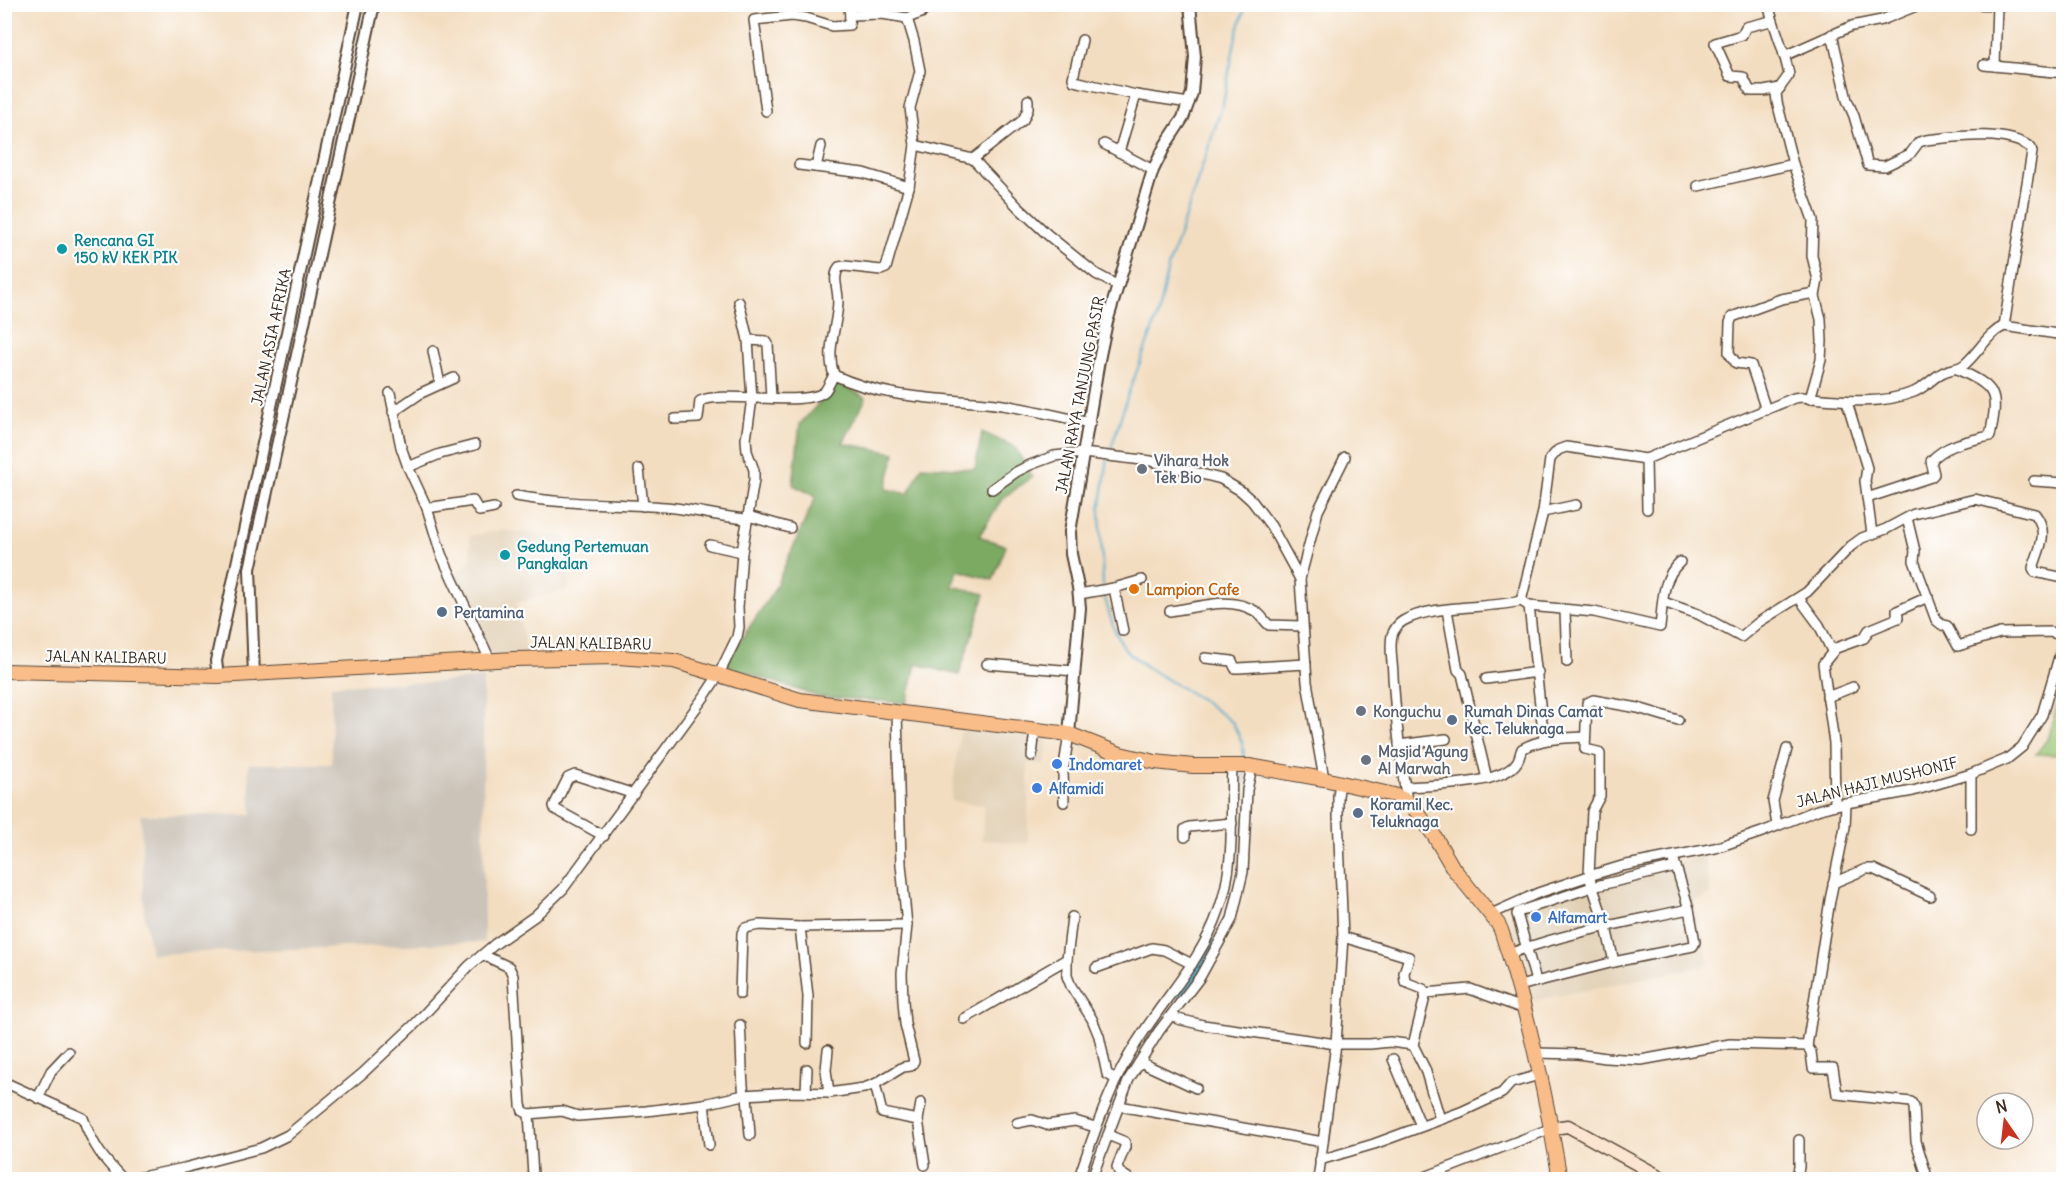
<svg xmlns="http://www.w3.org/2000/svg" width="2068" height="1184" viewBox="0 0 2068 1184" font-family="Delius,sans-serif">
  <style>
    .built { fill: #e0ceb1 }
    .industrial { fill: #cbc3b8 }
    .green { fill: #9ac572; stroke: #6a7848; stroke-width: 1.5 }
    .forest { fill: #7baa64; stroke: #5b6a41; stroke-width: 1.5 }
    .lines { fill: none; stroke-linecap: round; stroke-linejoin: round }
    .stream { stroke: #4ba6c9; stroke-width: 2 }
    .river { stroke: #4ba6c9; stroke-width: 15 }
    .minor-casing { stroke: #574536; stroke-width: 12 }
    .tertiary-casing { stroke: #574536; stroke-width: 14 }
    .secondary-casing { stroke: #574536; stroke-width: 15 }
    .primary-casing { stroke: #574536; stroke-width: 16 }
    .minor { stroke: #fff; stroke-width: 9 }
    .tertiary { stroke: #fff; stroke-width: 10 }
    .secondary { stroke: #fce5d0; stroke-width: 12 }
    .primary { stroke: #f8bd89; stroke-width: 14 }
    .culture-dot { fill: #0f9aa8; stroke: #fff; stroke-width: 2 }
    .worship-dot { fill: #6b7280; stroke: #fff; stroke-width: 2 }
    .food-dot { fill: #e8710a; stroke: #fff; stroke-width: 2 }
    .service-dot { fill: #5c6f8a; stroke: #fff; stroke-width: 2 }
    .shop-dot { fill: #3f7fe0; stroke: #fff; stroke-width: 2 }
    .labels { text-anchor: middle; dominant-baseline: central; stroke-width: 4.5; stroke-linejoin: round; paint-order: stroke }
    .culture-label { font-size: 15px; font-weight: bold; fill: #0d838f; stroke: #fff; text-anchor: start }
    .street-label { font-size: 15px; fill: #3b2a1e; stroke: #fff }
    .worship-label { font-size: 15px; font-weight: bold; fill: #5b616d; stroke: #fff; text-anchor: start }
    .food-label { font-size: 15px; font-weight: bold; fill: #c56008; stroke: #fff; text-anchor: start }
    .service-label { font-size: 15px; font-weight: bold; fill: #4e5e75; stroke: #fff; text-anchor: start }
    .shop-label { font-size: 15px; font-weight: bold; fill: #366cbe; stroke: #fff; text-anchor: start }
  </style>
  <rect width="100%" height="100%" fill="#fff"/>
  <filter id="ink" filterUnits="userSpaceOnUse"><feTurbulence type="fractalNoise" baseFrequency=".0167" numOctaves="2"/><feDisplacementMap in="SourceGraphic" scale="12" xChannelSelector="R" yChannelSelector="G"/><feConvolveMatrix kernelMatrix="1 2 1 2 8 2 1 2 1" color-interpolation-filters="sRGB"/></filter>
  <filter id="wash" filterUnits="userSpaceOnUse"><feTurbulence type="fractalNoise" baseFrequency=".008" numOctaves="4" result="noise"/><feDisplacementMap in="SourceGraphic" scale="24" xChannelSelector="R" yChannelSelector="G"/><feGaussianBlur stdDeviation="1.35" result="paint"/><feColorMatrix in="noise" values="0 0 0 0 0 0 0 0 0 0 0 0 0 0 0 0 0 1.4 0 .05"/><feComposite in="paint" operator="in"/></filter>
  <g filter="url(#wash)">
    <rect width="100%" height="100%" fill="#f3ddc0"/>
    <g class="built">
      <polygon points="502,530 567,537 569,589 517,603 527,655 492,658 452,576 471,562 470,536"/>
      <polygon points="979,727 1048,736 1045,765 1028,763 1028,844 982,840 984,805 951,801 960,732"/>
      <polygon points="1704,855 1711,895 1694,901 1709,965 1528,1002 1509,914 1596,879"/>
    </g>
    <polygon class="industrial" points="483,678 484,942 151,954 144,911 141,815 252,815 248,764 332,764 331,685 439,682"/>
    <polygon class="green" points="2063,678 2063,755 2036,754 2049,737"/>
    <polygon class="forest" points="838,382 866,398 843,443 895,453 886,489 908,494 922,466 975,469 982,432 1015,447 1032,477 1002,499 979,536 1006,546 993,580 958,570 952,586 985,594 959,675 916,664 907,703 819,697 724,665 773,592 816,496 793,485 800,424"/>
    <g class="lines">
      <g class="stream">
        <polyline points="1110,452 1128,394 1157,318 1167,271 1223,104 1235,41 1246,4"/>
        <polyline points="1103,586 1100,510 1108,458"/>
        <polyline points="1103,592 1114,629 1125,650 1148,668 1204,701 1233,723 1243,745 1244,762"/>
        <polyline points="1244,770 1244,783"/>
        <polyline points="1221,930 1233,895"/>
      </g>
      <polyline class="river" points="1184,994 1213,945"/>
    </g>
  </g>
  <g filter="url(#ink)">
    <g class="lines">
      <defs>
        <g id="minor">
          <polyline points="848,4 850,15 882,14 907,18 921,13 928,4"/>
          <path d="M 1768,4 C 1774,28 1785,51 1789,75 L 1776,93 L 1777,102 L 1793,164 L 1813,220 L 1812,256 L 1818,280 L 1815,296 L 1821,319 L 1822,341 L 1821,360 L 1810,399"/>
          <polyline points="1971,4 2002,5"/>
          <polyline points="1771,21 1746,27 1742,35 1715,43 1730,76 1743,77 1750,91 1764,91 1780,88"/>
          <path d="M 1832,34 L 1847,100 L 1854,116 L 1868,165 L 1885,166 L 1910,154 L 1919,142 L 1926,140 C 1955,137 2006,129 2031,148 L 2032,152 L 2004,326"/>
          <polyline points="1082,40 1073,78 1074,81 1136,95 1189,103"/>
          <polyline points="1784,56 1852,26 1882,20 1921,4"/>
          <polyline points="1984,65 2064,73"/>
          <polyline points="1995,66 1997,5"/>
          <polyline points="766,111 754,20 792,16 806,18 832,26 849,25 850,15"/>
          <polyline points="1104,144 1153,170"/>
          <polyline points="915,145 973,159 1018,207 1048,235 1096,274 1118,286"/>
          <polyline points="1119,152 1136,95"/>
          <polyline points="973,159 1023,120 1028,109 1028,100"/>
          <polyline points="799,165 863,173 909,187"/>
          <polyline points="816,167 821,146"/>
          <polyline points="1698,186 1793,164"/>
          <polyline points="748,340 766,341 768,344 771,398"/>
          <polyline points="433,351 440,384"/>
          <path d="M 834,375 C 825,349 838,325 838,300 C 838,287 832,279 839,267 L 845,266 L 881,270 L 886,268 L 909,187 L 915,145 L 910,108 L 920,71 L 914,41 L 907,18"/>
          <polyline points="390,393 401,447 408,467 427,508 441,554 490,660"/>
          <polyline points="1847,402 1867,468 1865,481 1872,534"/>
          <polyline points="1766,410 1751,365 1736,363 1729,353 1730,323 1732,317 1781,299 1815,293"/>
          <polyline points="393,412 421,393 454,378"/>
          <path d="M 675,419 L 698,418 L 700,401 C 722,390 809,408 825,391 C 828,387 831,380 834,375 C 882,398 934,398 986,403 C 1020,406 1056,416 1090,423"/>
          <polyline points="1646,459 1647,509"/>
          <polyline points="408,467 440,454 475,445"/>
          <polyline points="639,469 643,506"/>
          <polyline points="2034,481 2064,483"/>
          <polyline points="992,489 1016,472 1030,465 1054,456 1083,453 1151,461 1221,479 1241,491 1252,501 1271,526 1300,579"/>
          <path d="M 516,496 C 566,505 615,503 665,507 C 692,509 720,517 747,519"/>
          <path d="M 1867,498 L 1931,477 L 1934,474 L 1931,461 C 1946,444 1969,441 1990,436 C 1999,392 1997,388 1957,369"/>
          <polyline points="427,508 473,501 479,511 494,508"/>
          <polyline points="1543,512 1576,505"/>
          <polyline points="748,516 790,528"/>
          <polyline points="1907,518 1915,551 1914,561 1936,620 1942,625 1947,626 1958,646 2000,633 2050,632 2064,636"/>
          <polyline points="710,545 742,552"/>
          <polyline points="1114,588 1123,631"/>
          <polyline points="1079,594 1114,588 1142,580"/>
          <polyline points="1799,598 1819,625 1832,651"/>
          <path d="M 1521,601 L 1543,512 L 1550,459 L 1558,450 L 1566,447 L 1646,459 L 1794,398 L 1801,397 C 1838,400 1878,406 1914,392 C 1926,387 1933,377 1944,372 C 1952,368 1958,370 1965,364 C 1979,352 1987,334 2004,326 L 2064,335"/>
          <path d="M 1663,602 L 1698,614 L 1741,637 L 1759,622 L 1807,592 L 1851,546 L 1862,538 L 1886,529 L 1914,514 L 1975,499 L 2035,514 C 2049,532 2040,547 2033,568 L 2035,572 L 2064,578"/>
          <polyline points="1529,606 1544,740"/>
          <polyline points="1447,610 1458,670 1462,674 1487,779"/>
          <path d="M 1170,611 C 1198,608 1228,595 1255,611 C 1261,614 1264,621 1269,625 L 1302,626"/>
          <polyline points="1565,611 1567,662"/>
          <polyline points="1205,658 1232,661 1235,668 1239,668 1306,664"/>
          <polyline points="987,664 1075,671"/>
          <polyline points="1486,679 1538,672"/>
          <polyline points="1827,697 1853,687"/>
          <polyline points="1399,745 1446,739"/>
          <polyline points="1032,756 1035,729"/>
          <polyline points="1971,774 1971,829"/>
          <polyline points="1324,779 1307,682 1300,579 1318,511 1345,457"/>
          <path d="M 1405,787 C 1431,785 1502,786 1517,762 C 1520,758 1520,753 1522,749 C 1541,738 1563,738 1585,737"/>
          <path d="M 1407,801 C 1400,759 1396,718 1393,677 C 1393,664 1389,648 1392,635 C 1394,630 1398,624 1403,621 C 1432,604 1487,609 1521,601 L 1529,606 L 1594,612 L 1660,627 C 1663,604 1661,579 1680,562"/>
          <polyline points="1064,802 1063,772 1069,734"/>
          <polyline points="1846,803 1845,827 1830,900 1807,1046 1811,1052 1813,1068 1833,1068 1837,1094 1911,1102 1914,1107 1916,1141 1928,1180"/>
          <polyline points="1835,805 1834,743 1823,664 1836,648 1864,638 1869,630 1898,618 1897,611 1928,597"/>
          <polyline points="1777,825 1773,801 1787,749"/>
          <polyline points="604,836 555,809 554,806 568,778 575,775 634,794"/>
          <polyline points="1185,837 1185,829 1189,827 1232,823"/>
          <polyline points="1833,883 1866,869 1873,869 1930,896"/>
          <polyline points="1489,915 1538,893 1589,876 1622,866 1715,848 1762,832 1817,810 1835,805 1913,791 1971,774 2007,759 2022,747 2042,715 2064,640"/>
          <polyline points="1072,917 1067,959 1067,976 1071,986 1092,1019 1099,1036 1107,1074 1116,1079"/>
          <polyline points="800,927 808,996 807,1043"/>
          <polyline points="1343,937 1409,957 1404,973 1405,982 1423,989 1426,993 1413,1045 1425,1069 1440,1119"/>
          <path d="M 1509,954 C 1567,932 1629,922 1689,909"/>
          <polyline points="483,955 509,967 513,976 521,1105 523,1111 529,1114 562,1111 578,1116 646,1111 704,1104 744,1095 794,1092 829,1093 864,1088 875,1084 903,1067 911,1066 914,1061 905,1024 903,1001 902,973 907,925 901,864 897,712"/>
          <polyline points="1614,962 1606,927 1589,876 1592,811 1600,796 1600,754 1598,752 1585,749 1587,703 1593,700 1638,708 1678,720"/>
          <polyline points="1096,968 1152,948 1164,950 1192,964"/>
          <polyline points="1536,981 1517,914 1518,912 1592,887 1676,867"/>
          <polyline points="1519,986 1614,962 1693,946 1695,942 1689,909 1673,857"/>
          <polyline points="1426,993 1470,989 1524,1009"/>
          <polyline points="740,994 742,933 745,928 759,925 800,927 907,925"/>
          <polyline points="1172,1015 1178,1019 1203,1025 1336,1044 1370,1044 1390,1042 1413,1045"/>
          <polyline points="964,1019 1067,959"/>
          <path d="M 740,1025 C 742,1049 741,1072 744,1095"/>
          <polyline points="828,1050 826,1070 829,1093"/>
          <polyline points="1535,1053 1578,1054 1606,1058 1641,1060 1730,1044 1807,1046"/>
          <polyline points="1393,1059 1421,1126"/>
          <polyline points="1140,1062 1196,1088"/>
          <path d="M 4,1082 L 83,1118 C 93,1146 103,1159 124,1180"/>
          <polyline points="875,1084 882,1113 918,1120"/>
          <polyline points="806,1092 807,1069"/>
          <polyline points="747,1096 750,1135"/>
          <polyline points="38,1098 51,1071 69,1052"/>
          <polyline points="921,1103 918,1120 925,1165"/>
          <polyline points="704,1104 709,1145"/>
          <polyline points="1119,1106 1323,1142"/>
          <polyline points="529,1114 533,1175"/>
          <polyline points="1017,1123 1032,1120 1047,1125 1075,1121 1095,1127"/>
          <polyline points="1108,1135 1125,1142 1125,1147 1117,1167 1119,1172 1128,1178"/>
          <polyline points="1320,1160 1374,1144 1461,1112 1502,1093 1511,1083 1539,1075"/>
          <polyline points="127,1180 184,1168 261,1148 288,1135 363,1073 416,1023 469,966 495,944 535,916 563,889 704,697 719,674 737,637 739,627 738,607 742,552 754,480 754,470 747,451 746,439 752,399 748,340 739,302"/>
          <path d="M 1078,1180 C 1093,1137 1106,1096 1128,1057 C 1156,1006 1200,966 1219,910 C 1236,863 1230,814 1232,765"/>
          <polyline points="1091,1180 1129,1079 1159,1031 1200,977 1232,919 1243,872 1247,790 1252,767"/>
          <polyline points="1318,1180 1336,1044 1343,937 1338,815 1338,796 1340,783"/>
          <polyline points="1417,1180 1552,1128"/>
          <polyline points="1796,1180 1799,1167 1799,1140"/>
        </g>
        <g id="tertiary">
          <polyline points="254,675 250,569 374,4"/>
          <polyline points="218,676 216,661 358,4"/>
          <polyline points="1069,734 1080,608 1078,587 1071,554 1070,532 1099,360 1107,322 1153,170 1166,144 1183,118 1192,93 1195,57 1190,4"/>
        </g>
        <polyline id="secondary" points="1552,1128 1568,1126 1666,1180"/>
        <path id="primary" d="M 4,671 L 218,676 L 514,659 L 618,657 L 674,661 L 800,700 L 1069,734 L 1120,754 L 1155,762 L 1193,766 L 1249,766 L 1324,779 L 1394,795 L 1407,801 L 1418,813 L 1435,837 L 1453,868 L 1498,924 L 1501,930 C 1528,1011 1546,1095 1560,1180"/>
      </defs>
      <use href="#minor" class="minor-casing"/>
      <use href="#tertiary" class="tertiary-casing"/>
      <use href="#secondary" class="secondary-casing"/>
      <use href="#primary" class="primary-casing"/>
      <use href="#minor" class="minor"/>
      <use href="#tertiary" class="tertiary"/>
      <use href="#secondary" class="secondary"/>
      <use href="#primary" class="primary"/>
    </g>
  </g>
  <g class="culture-dot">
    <circle cx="62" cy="249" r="6"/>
    <circle cx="505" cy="555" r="6"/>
  </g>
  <g class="worship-dot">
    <circle cx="1142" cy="469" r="6"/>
    <circle cx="1361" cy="711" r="6"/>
    <circle cx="1366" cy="760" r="6"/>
  </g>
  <circle class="food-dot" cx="1134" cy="589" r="6"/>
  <g class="service-dot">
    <circle cx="442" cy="612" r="6"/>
    <circle cx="1452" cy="720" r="6"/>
    <circle cx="1358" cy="813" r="6"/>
  </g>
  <g class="shop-dot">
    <circle cx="1057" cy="764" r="6"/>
    <circle cx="1037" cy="788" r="6"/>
    <circle cx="1536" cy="917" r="6"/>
  </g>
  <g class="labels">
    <g class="culture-label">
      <text x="74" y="240">Rencana GI<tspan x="74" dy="17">150 kV KEK PIK</tspan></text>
      <text x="517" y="546">Gedung Pertemuan<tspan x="517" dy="17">Pangkalan</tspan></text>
    </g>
    <g class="street-label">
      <text transform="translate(271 337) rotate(-78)">JALAN ASIA AFRIKA</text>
      <text transform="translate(1080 395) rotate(-79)">JALAN RAYA TANJUNG PASIR</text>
      <text transform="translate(591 643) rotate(1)">JALAN KALIBARU</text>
      <text transform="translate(106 657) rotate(1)">JALAN KALIBARU</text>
      <text transform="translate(1877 782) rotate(-14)">JALAN HAJI MUSHONIF</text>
    </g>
    <g class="worship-label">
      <text x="1154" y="460">Vihara Hok<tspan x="1154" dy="17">Tek Bio</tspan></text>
      <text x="1373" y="711">Konguchu</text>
      <text x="1378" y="751">Masjid Agung<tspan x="1378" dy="17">Al Marwah</tspan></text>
    </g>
    <g class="food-label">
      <text x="1146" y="589">Lampion Cafe</text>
    </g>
    <g class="service-label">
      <text x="454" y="612">Pertamina</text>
      <text x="1464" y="711">Rumah Dinas Camat<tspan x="1464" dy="17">Kec. Teluknaga</tspan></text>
      <text x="1370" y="804">Koramil Kec.<tspan x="1370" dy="17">Teluknaga</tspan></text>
    </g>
    <g class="shop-label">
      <text x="1069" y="764">Indomaret</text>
      <text x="1049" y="788">Alfamidi</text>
      <text x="1548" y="917">Alfamart</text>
    </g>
  </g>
  <rect width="2068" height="1184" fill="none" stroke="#fff" stroke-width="24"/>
  <g transform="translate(2005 1121) rotate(346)"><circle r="28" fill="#ffffff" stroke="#b1aaa5" stroke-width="1.5"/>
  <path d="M0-4.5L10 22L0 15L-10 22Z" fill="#c8321e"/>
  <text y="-9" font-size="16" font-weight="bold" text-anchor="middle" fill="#3b2a1e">N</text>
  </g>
</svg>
